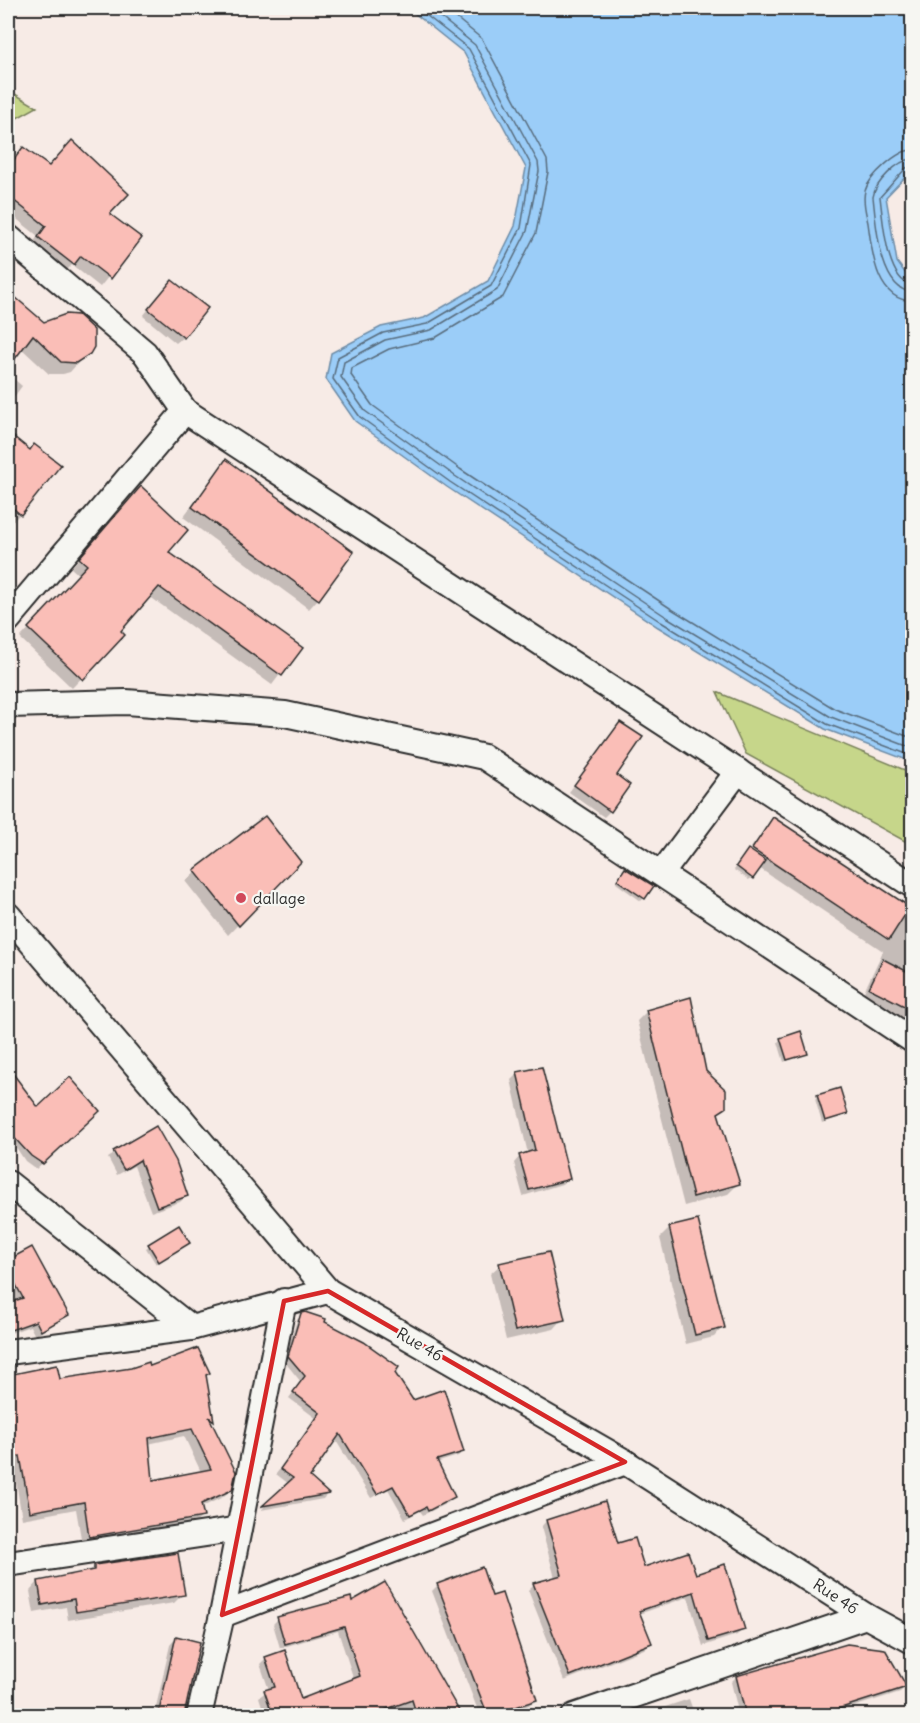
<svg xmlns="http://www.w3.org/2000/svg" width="920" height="1723" viewBox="0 0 920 1723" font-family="Delius,sans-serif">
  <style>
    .green { fill: #c6d68a; stroke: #78805a; stroke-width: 1.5 }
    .water { fill: #9bcdf8; stroke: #6e8ca6; stroke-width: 1.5 }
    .shadow { fill: #0003; fill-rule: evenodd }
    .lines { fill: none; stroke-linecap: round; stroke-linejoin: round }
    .shore { stroke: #586c7d; stroke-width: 1.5 }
    .building { fill: #fabeb7; stroke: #2b2b2b; stroke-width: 1.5; fill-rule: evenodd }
    .street-casing { stroke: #2b2b2b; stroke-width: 28 }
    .street { stroke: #f6f6f2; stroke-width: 24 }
    .marked { fill: none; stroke: #d62828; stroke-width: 4.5; stroke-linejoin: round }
    .poi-dot { fill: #d1495b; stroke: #f6f6f2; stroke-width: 2 }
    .labels { text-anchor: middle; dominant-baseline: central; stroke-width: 4.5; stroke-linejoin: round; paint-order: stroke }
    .poi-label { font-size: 16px; fill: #2b2b2b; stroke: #f6f6f2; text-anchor: start }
    .street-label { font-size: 16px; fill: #2b2b2b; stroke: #f6f6f2 }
  </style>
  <rect width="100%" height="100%" fill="#f7ebe6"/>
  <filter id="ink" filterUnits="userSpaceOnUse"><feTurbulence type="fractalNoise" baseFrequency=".0167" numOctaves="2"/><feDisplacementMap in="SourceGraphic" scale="12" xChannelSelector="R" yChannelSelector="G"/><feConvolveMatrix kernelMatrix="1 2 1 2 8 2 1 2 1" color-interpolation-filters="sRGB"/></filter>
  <g filter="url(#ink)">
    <g class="green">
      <polygon points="8,90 37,107 8,123"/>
      <polygon points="717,692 912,773 912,845 746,754"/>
    </g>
    <polygon class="water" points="408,8 912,8 912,170 886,197 897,262 912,282 912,762 825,729 658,627 447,487 355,421 326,379 331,353 381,327 424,318 488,281 515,226 526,168 464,53"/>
    <g class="shadow">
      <polygon points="24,149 140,238 100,287 72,265 64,273 30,247 38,236 8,212 8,167"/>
      <polygon points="166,288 183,337 176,343 143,316"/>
      <polygon points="8,294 43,324 93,346 70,372 63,374 49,374 21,348 8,365"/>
      <polygon points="8,374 22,386 8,405"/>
      <polygon points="8,434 29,451 20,514 8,526"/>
      <polygon points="226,461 318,599 309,609 183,517"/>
      <polygon points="141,488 167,552 300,648 272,685 149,596 118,631 123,635 72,688 20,638 79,575 71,568"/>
      <polygon points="620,724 610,811 604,817 569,792"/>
      <polygon points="264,818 299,862 228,935 185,881"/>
      <polygon points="773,819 912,911 912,1033 895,1021 898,1016 861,998 883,951 759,868 749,880 734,870"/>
      <polygon points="623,872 644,898 641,901 616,883"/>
      <polygon points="647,1011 705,1071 725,1107 717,1115 738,1184 728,1194 684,1206 637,1021"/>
      <polygon points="781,1039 806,1053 784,1062 778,1042"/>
      <polygon points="8,1070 38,1109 93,1116 36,1169 25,1161 8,1135"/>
      <polygon points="518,1073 568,1178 562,1184 523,1196 514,1163 520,1156 528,1154 511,1080"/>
      <polygon points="818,1096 846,1113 822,1123 815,1099"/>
      <polygon points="155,1128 186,1196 180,1202 151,1212 134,1166 117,1175 108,1158"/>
      <polygon points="178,1227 185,1245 156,1264 146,1248"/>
      <polygon points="670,1228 723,1327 714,1337 686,1344 660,1238"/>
      <polygon points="31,1249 68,1315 35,1336 30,1326 8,1334 8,1305 16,1302 8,1286 8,1262"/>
      <polygon points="500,1265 563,1319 554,1329 506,1340 490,1274"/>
      <polygon points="302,1315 323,1323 393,1373 412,1401 463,1451 458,1456 436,1463 453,1497 449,1502 423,1515 420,1511 405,1519 388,1489 371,1498 335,1439 308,1477 327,1494 323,1499 261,1510 289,1484 276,1474 317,1419 289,1398 301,1382 284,1361 297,1320"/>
      <path d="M 56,1367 L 58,1380 L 149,1368 L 208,1373 L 205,1376 L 213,1420 L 210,1423 L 231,1489 L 223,1497 L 200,1508 L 202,1517 L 194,1524 L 82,1544 L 76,1509 L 22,1519 L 13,1462 L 8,1464 L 8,1376 ZM 184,1436 L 201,1472 L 152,1481 L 148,1444 Z"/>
      <polygon points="546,1521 617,1545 643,1569 695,1576 743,1629 737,1635 703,1646 688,1597 639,1614 650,1643 644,1649 564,1681 528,1590 534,1584 555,1578 541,1527"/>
      <polygon points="94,1567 183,1594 174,1603 68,1620 66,1607 34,1613 30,1591 38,1582 89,1572"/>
      <polygon points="438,1585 491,1598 535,1699 529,1705 497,1716 480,1716 432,1591"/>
      <polygon points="350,1599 460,1716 265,1716 259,1697 269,1690 260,1664 266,1658 300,1701 354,1680 338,1631 280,1648 273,1624 278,1619"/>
      <polygon points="176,1638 182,1716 154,1716 170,1645"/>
      <polygon points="736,1677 905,1687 900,1692 825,1716 709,1716 737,1707 731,1682"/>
      <polygon points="689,1699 695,1716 658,1716 662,1708"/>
    </g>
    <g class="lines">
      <g class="shore">
        <polyline points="417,8 469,49 531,165 521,228 491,286 427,324 383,333 338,357 333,379 360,417 450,482 661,622 827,724 912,756"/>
        <polyline points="429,8 475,45 538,162 539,171 527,231 497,290 431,330 385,340 344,362 341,377 365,411 455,476 665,616 831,717 912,748"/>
        <polyline points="444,8 482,39 547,160 548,172 536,233 503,297 435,338 389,349 352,368 351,375 372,405 460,469 670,608 835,709 912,738"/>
        <path d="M 912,150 C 898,150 869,176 865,191 C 862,201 866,213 868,223 C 872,250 875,300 912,301"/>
        <path d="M 912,159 C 898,160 875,183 873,197 C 876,222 879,290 912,292"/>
        <path d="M 912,166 L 906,168 L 880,197 C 883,219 886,281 912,285"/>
      </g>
    </g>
    <g class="building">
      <polygon points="72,140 129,194 110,214 142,238 111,279 81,256 74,265 38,237 46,226 8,196 8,168 23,147 49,166"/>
      <polygon points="172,280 208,308 184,338 148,309"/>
      <polygon points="8,291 44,322 66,314 78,315 94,330 94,347 90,354 76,363 61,362 33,335 8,368"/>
      <polygon points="8,432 30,450 34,444 61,465 21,515 8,504"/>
      <polygon points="226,459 354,552 319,600 192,507"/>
      <polygon points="141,486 188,530 169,552 303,648 282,676 159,587 121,631 125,635 83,680 28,628 87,565 79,558"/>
      <polygon points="620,722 643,737 617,775 630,785 611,812 574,785"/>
      <polygon points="265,816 301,862 239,926 194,870"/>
      <polygon points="773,817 910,907 889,940 752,849"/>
      <polygon points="748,849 766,861 753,879 736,866"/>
      <polygon points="625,868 654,886 645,899 617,880"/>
      <polygon points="883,959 912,974 912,1010 869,988"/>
      <polygon points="691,997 706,1071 726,1090 726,1108 718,1113 740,1184 693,1197 646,1010"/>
      <polygon points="801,1031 808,1054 787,1060 780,1038"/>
      <polygon points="8,1067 38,1107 70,1077 100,1111 43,1164 31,1156 8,1131"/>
      <polygon points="542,1067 570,1179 529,1190 519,1155 535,1150 517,1072"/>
      <polygon points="840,1088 848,1114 825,1121 817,1095"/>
      <polygon points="156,1126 176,1161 188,1196 157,1207 140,1160 124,1170 113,1151"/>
      <polygon points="698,1220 725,1328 695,1335 669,1227"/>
      <polygon points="179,1225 190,1243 159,1262 148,1244"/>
      <polygon points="32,1247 69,1315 41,1331 36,1321 8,1331 8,1303 23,1298 8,1270 8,1260"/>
      <polygon points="549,1252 565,1320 515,1331 499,1263"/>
      <polygon points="305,1312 326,1319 325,1322 364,1342 399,1367 395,1373 413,1400 444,1389 464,1452 437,1460 455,1497 428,1511 426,1507 410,1515 393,1486 377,1494 340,1434 310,1477 329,1494 262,1506 293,1478 280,1469 320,1413 293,1392 305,1376 288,1356 301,1313"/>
      <path d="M 198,1348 L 210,1373 L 206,1375 L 214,1421 L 209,1417 L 236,1472 L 232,1490 L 201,1504 L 204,1517 L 89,1537 L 84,1502 L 30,1512 L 20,1456 L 8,1459 L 8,1375 L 57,1365 L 60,1379 L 131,1368 L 149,1362 L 150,1366 ZM 192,1429 L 211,1469 L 153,1480 L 149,1438 Z"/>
      <polygon points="605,1501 618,1543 635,1538 644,1567 688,1552 696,1574 725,1564 745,1630 708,1641 694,1592 639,1611 652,1643 570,1676 533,1583 562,1575 546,1520"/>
      <polygon points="178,1553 185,1595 76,1612 74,1599 42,1605 38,1581 94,1570 94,1565"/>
      <polygon points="482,1567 492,1596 502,1593 537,1700 488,1716 437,1584"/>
      <polygon points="385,1582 462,1716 417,1716 412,1700 367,1716 262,1716 271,1710 264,1690 275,1687 265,1657 285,1650 301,1699 360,1676 344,1627 285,1644 277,1617 351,1597 352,1601"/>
      <polygon points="176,1636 200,1642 184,1716 158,1716"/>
      <polygon points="847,1644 885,1649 907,1687 816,1716 746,1716 736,1676"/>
    </g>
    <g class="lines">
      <defs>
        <g id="street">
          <polyline points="8,237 145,353 185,411 912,885"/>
          <polyline points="8,620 185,411"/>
          <polyline points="8,705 126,702 285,714 484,757 912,1040"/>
          <polyline points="661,874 738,771"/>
          <polyline points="8,915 328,1291 625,1462 866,1616 912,1641"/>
          <polyline points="8,1183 191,1328"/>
          <polyline points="8,1352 191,1328 328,1291"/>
          <polyline points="8,1564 239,1529"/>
          <polyline points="222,1615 625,1462"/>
          <polyline points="199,1716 222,1615 284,1301"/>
          <polyline points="574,1716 866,1616"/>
        </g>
      </defs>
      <use href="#street" class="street-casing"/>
      <use href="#street" class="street"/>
    </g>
  </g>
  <path class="marked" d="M 328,1291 L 625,1462 L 222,1615 L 284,1301 Z"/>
  <circle class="poi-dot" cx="241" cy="898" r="6"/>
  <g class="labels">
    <g class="poi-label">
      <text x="253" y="898">dallage</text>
    </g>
    <g class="street-label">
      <text transform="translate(420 1344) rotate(30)">Rue 46</text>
      <text transform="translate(836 1596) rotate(33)">Rue 46</text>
    </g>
  </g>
  <rect width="920" height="1723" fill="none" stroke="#f6f6f2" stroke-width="30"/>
  <rect x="15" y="15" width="890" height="1693" fill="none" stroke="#2b2b2b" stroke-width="2" filter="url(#ink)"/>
</svg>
